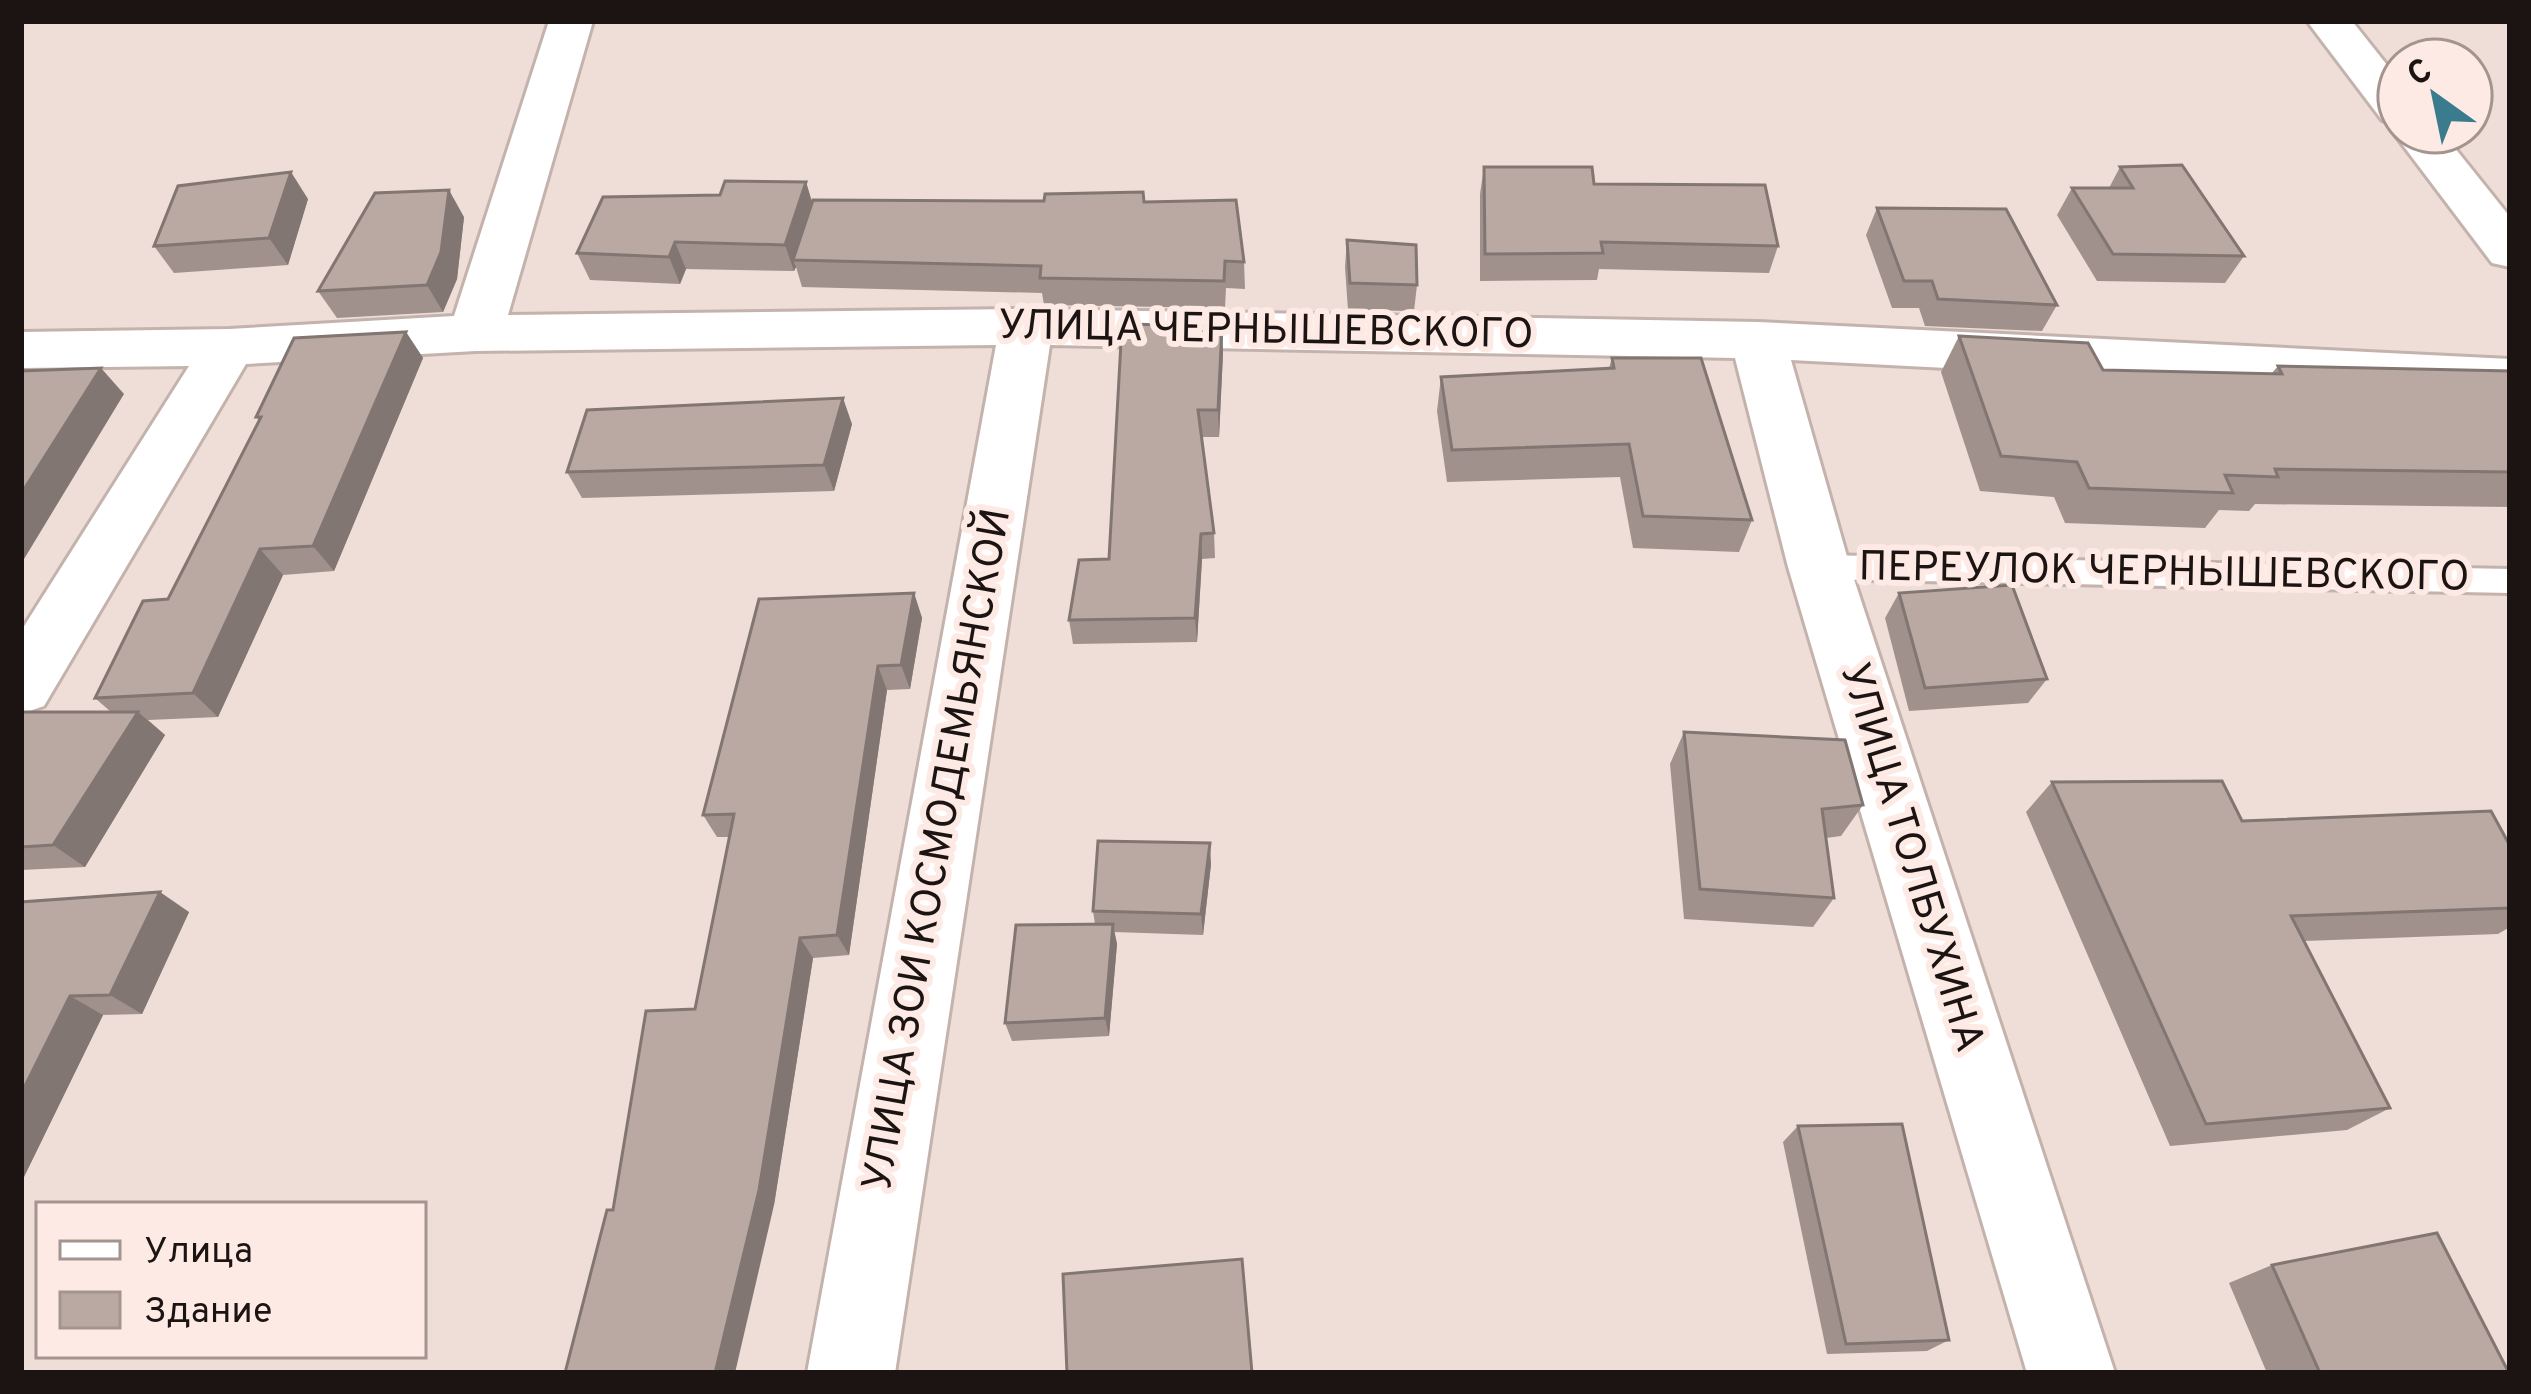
<svg xmlns="http://www.w3.org/2000/svg" width="2531" height="1394" viewBox="0 0 2531 1394" font-family="Overpass,sans-serif">
  <style>
    .lines { fill: none; stroke-linecap: round; stroke-linejoin: round }
    .service-casing { stroke: #c4b2ac; stroke-width: 6 }
    .minor-casing { stroke: #c4b2ac; stroke-width: 6 }
    .service { fill: #fff; fill-rule: evenodd }
    .minor { fill: #fff; fill-rule: evenodd }
    .wall { fill: #a0918c }
    .shaded-wall { fill: #827672 }
    .building { fill: #baa9a3; stroke: #827672; stroke-width: 3 }
    .labels { text-anchor: middle; dominant-baseline: central; stroke-width: 12; stroke-linejoin: round; paint-order: stroke }
    .street-label { font-size: 42px; fill: #1b1412; stroke: #fdeae4 }
  </style>
  <rect width="100%" height="100%" fill="#efddd7"/>
  <g class="lines">
    <defs>
      <polygon id="service" points="1819,555 2510,569 2510,593 1819,579 1808,575 1804,567 1808,559"/>
      <g id="minor">
        <polygon points="549,21 593,21 508,315 1026,309 1758,322 2510,359 2510,397 1791,360 1850,567 2115,1373 2027,1373 1788,567 1735,358 1050,345 895,1373 807,1373 996,345 476,351 246,364 44,706 21,714 21,631 189,366 21,368 21,332 229,329 454,316"/>
        <polygon points="2307,21 2352,21 2399,80 2399,132 2442,132 2510,217 2510,267 2492,263 2393,132 2399,124 2382,120"/>
      </g>
    </defs>
    <use href="#service" class="service-casing"/>
    <use href="#minor" class="minor-casing"/>
    <use href="#service" class="service"/>
    <use href="#minor" class="minor"/>
  </g>
  <g class="wall">
    <polygon points="1484,167 1594,184 1778,246 1769,273 1599,269 1597,280 1480,281 1480,194"/>
    <polygon points="2120,167 2244,256 2225,283 2097,281 2057,215 2072,188 2109,188"/>
    <polygon points="806,182 812,202 1144,202 1244,262 1245,289 1226,288 1225,308 1044,305 1042,293 802,287 796,267 794,271 686,269 680,284 590,280 577,253 720,195"/>
    <polygon points="308,199 288,265 174,273 154,246"/>
    <polygon points="1877,208 2057,305 2042,331 1925,326 1919,308 1892,308 1866,235"/>
    <polygon points="464,217 457,279 443,312 337,318 318,291"/>
    <polygon points="1347,240 1417,285 1414,311 1348,310 1345,267"/>
    <polygon points="406,332 423,358 334,571 283,575 218,717 148,720 165,735 85,867 21,870 21,712 111,712 95,698 168,599 259,420 256,417"/>
    <polygon points="1959,336 2103,370 2272,373 2278,366 2510,371 2510,507 2255,504 2249,511 2219,510 2205,528 2065,523 2054,497 1980,491 1941,372"/>
    <polygon points="1223,353 1219,437 1201,437 1214,533 1215,558 1202,559 1197,642 1073,644 1069,620 1109,559"/>
    <polygon points="1612,358 1752,520 1739,552 1633,548 1620,477 1447,482 1437,411 1441,377 1609,368"/>
    <polygon points="852,424 834,491 582,498 567,472"/>
    <polygon points="914,593 922,618 910,689 887,690 849,955 813,958 774,1205 613,1210 695,1009 730,837 717,837 703,815"/>
    <polygon points="1899,593 2047,679 2028,703 1909,711 1885,618"/>
    <polygon points="1684,732 1863,805 1841,836 1826,838 1834,898 1813,927 1684,919 1670,764"/>
    <polygon points="2052,782 2242,821 2510,846 2510,927 2498,934 2304,941 2390,1108 2347,1130 2170,1146 2026,812"/>
    <polygon points="1211,864 1203,935 1114,932 1117,944 1109,1036 1012,1041 1005,1023 1095,924 1093,911"/>
    <polygon points="21,902 189,912 142,1014 103,1015 21,1183"/>
    <polygon points="1798,1126 1949,1340 1927,1351 1827,1354 1783,1142"/>
    <polygon points="2272,1265 2509,1373 2267,1373 2229,1283"/>
  </g>
  <g class="shaded-wall">
    <polygon points="291,172 308,199 288,265 269,238"/>
    <polygon points="806,182 814,209 793,260 796,267 794,271 785,245"/>
    <polygon points="449,190 464,217 457,279 443,312 427,285"/>
    <polygon points="675,242 686,269 680,284 669,257"/>
    <polygon points="1222,326 1223,353 1219,437 1218,410"/>
    <polygon points="406,332 423,358 334,571 313,546"/>
    <polygon points="101,368 124,394 21,564 21,494"/>
    <polygon points="843,398 852,424 834,491 824,465"/>
    <polygon points="1201,534 1202,559 1197,642 1195,618"/>
    <polygon points="260,549 283,575 218,717 193,693"/>
    <polygon points="914,593 922,618 910,689 901,665"/>
    <polygon points="878,666 887,690 849,955 837,935"/>
    <polygon points="138,712 165,735 85,867 53,845"/>
    <polygon points="1210,843 1211,864 1203,935 1201,914"/>
    <polygon points="160,892 189,912 142,1014 110,995"/>
    <polygon points="1113,924 1117,944 1109,1036 1105,1018"/>
    <polygon points="800,938 813,958 774,1205 735,1373 715,1373"/>
    <polygon points="70,996 103,1015 21,1183 21,1094"/>
  </g>
  <g class="building">
    <polygon points="2182,165 2244,256 2113,254 2072,188 2133,188 2120,167"/>
    <polygon points="1484,167 1592,167 1594,184 1765,185 1778,246 1601,242 1603,253 1485,254"/>
    <polygon points="291,172 269,238 154,246 178,186"/>
    <polygon points="725,181 806,182 785,245 675,242 669,257 577,253 603,197 720,195"/>
    <polygon points="449,190 441,252 427,285 318,291 375,193"/>
    <polygon points="1143,192 1144,202 1236,200 1244,262 1225,261 1224,281 1040,278 1041,266 793,260 813,200 1044,201 1045,194"/>
    <polygon points="1877,208 2006,209 2057,305 1938,299 1932,281 1904,281"/>
    <polygon points="1347,240 1416,245 1417,285 1350,283"/>
    <polygon points="1122,324 1222,326 1218,410 1198,410 1214,533 1201,534 1195,618 1069,620 1079,560 1109,559"/>
    <polygon points="406,332 313,546 260,549 193,693 95,698 143,601 168,599 261,417 256,417 294,338"/>
    <polygon points="1959,336 2088,343 2103,370 2282,374 2278,366 2510,371 2510,472 2275,469 2278,477 2225,475 2233,493 2089,488 2077,462 2001,456"/>
    <polygon points="1612,358 1701,358 1752,520 1643,516 1629,444 1452,450 1441,377 1614,368"/>
    <polygon points="101,368 21,494 21,371"/>
    <polygon points="843,398 824,465 567,472 587,410"/>
    <polygon points="2012,585 2047,679 1925,688 1899,593"/>
    <polygon points="914,593 901,665 878,666 837,935 800,938 759,1190 715,1373 565,1373 607,1210 613,1210 646,1011 695,1009 734,814 703,815 759,599"/>
    <polygon points="21,712 138,712 53,845 21,847"/>
    <polygon points="1684,732 1845,740 1863,805 1822,809 1834,898 1700,889"/>
    <polygon points="2222,781 2242,821 2491,811 2510,846 2510,908 2291,916 2390,1108 2206,1124 2052,782"/>
    <polygon points="1098,841 1210,843 1201,914 1093,911"/>
    <polygon points="160,892 110,995 70,996 21,1094 21,902"/>
    <polygon points="1113,924 1105,1018 1005,1023 1016,925"/>
    <polygon points="1902,1124 1949,1340 1846,1344 1798,1126"/>
    <polygon points="2437,1233 2509,1373 2320,1373 2272,1265"/>
    <polygon points="1242,1259 1252,1373 1067,1373 1063,1274"/>
  </g>
  <g class="labels">
    <g class="street-label">
      <text transform="translate(1266 332) rotate(1)">УЛИЦА ЧЕРНЫШЕВСКОГО</text>
      <text transform="translate(2164 574) rotate(1)">ПЕРЕУЛОК ЧЕРНЫШЕВСКОГО</text>
      <text transform="translate(939 850) rotate(-80)">УЛИЦА ЗОИ КОСМОДЕМЬЯНСКОЙ</text>
      <text transform="translate(1910 858) rotate(73)">УЛИЦА ТОЛБУХИНА</text>
    </g>
  </g>
  <rect width="2531" height="1394" fill="none" stroke="#1b1412" stroke-width="48"/>
  <rect x="36" y="1202" width="390" height="156" fill="#fdeae4" stroke="#a39490" stroke-width="3"/>
  <rect x="60" y="1241" width="60" height="18" fill="#ffffff" stroke="#a39490" stroke-width="3"/>
  <text x="144" y="1262" font-size="36" fill="#1b1412">Улица</text>
  <rect x="60" y="1292" width="60" height="36" fill="#baa9a3" stroke="#a39490" stroke-width="3"/>
  <text x="144" y="1322" font-size="36" fill="#1b1412">Здание</text>
  <g transform="translate(2435 96) rotate(327)"><circle r="57" fill="#fdeae4" stroke="#a39490" stroke-width="3"/>
  <path d="M0-9L21 45L0 30L-21 45Z" fill="#3a7b8e"/>
  <text y="-18" font-size="33" font-weight="bold" text-anchor="middle" fill="#1b1412">С</text>
  </g>
</svg>
